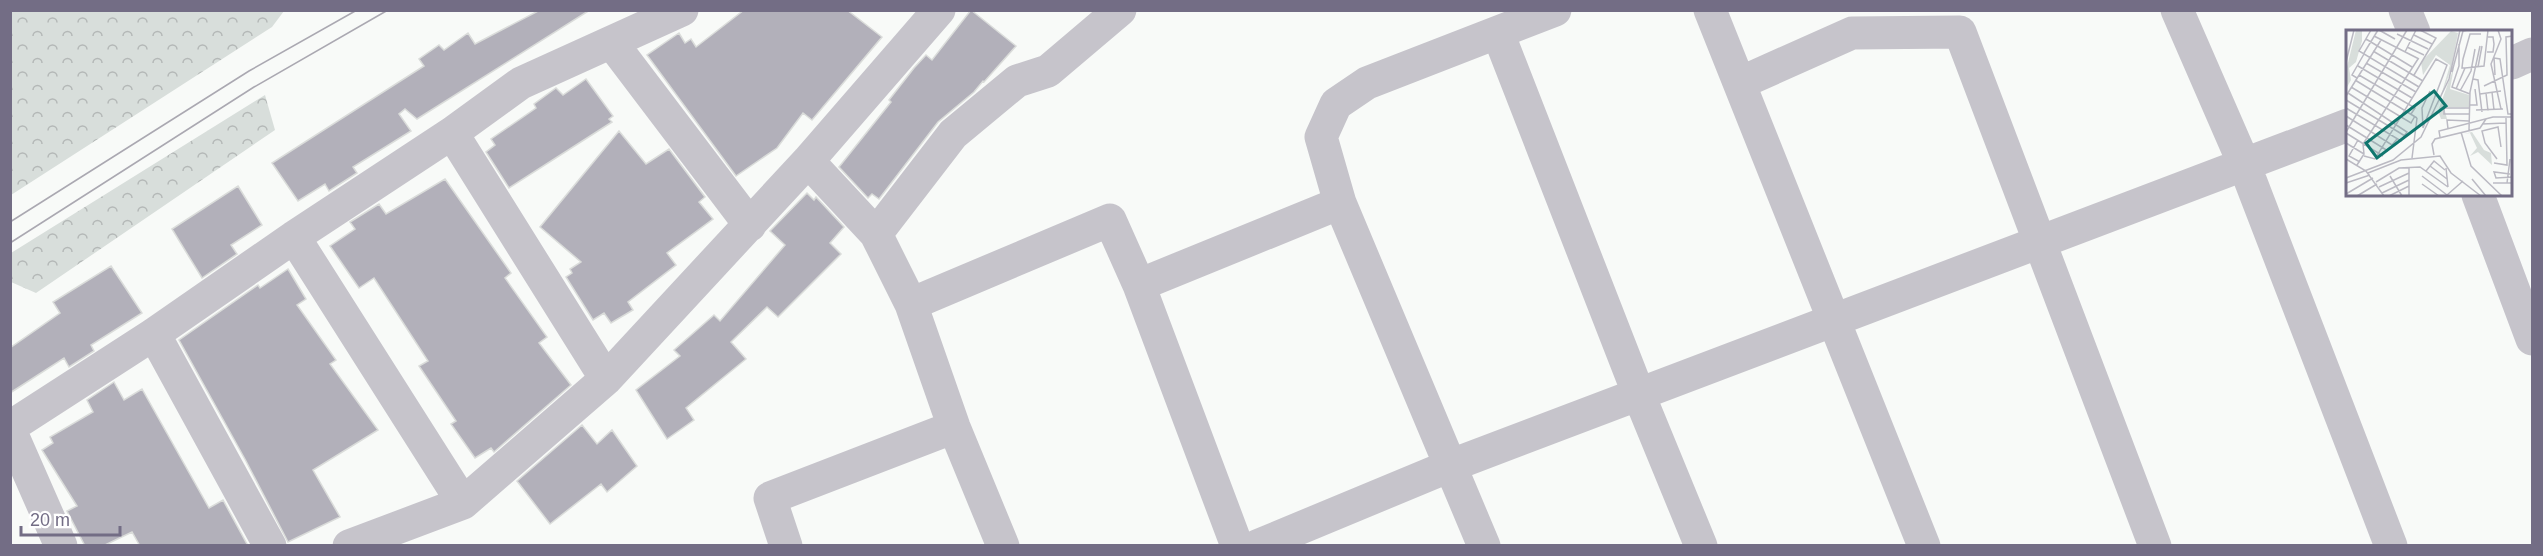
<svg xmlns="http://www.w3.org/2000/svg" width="2543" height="556" viewBox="0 0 2543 556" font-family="Helvetica,sans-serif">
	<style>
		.forest { fill: url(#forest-crowns) }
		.building { fill: #b2b0ba; stroke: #dadcda; stroke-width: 1.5 }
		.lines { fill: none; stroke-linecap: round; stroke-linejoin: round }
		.street { stroke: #c6c4cb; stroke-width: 33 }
		.tram { stroke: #aaa8b1; stroke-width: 1.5 }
		.inset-road { fill: none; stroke: #bbbac3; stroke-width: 1.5 }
		.view { fill: #0f766e; fill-opacity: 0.15; stroke: #0f766e; stroke-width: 3 }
		.inset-edge { fill: none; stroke: #736d85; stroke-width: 3 }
	</style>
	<defs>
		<pattern id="forest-crowns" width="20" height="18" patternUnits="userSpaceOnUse" patternTransform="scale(1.5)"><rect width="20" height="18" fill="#d8dedb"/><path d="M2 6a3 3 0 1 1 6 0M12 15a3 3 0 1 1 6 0" fill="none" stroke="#b4b8b7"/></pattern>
	</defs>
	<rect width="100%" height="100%" fill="#f8faf8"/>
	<path class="forest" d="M 11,10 L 284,11 L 272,27 L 11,195 Z
		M 265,95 L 275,130 L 36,293 L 11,282 L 11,253 Z"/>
	<path class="building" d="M 540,10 L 590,10 L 417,119 L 405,109 L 399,114 L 411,131 L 353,167 L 357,173 L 329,191 L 325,184 L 298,201 L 272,163 L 424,66 L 419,59 L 439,45 L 444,50 L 468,33 L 475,44 Z
		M 744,10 L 847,10 L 882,37 L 812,120 L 803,113 L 777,148 L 736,176 L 647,55 L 679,33 L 685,43 L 691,39 L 696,47 Z
		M 971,10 L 1016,46 L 984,82 L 983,81 L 974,92 L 938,122 L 879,199 L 872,194 L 868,198 L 839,167 L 891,102 L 889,100 L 914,68 L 926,55 L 932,60 Z
		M 586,79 L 613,116 L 609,119 L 612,122 L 509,188 L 486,152 L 495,145 L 491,139 L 536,108 L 534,104 L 556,88 L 563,95 Z
		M 619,131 L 646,164 L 669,149 L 705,197 L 699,202 L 713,219 L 667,253 L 676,265 L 628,302 L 633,310 L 611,323 L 604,313 L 593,320 L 566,277 L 572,273 L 570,269 L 581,262 L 540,227 Z
		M 445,179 L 511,273 L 505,278 L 547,337 L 539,343 L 571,385 L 494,452 L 491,448 L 475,458 L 451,424 L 456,421 L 419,366 L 428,361 L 374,278 L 359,288 L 330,246 L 355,229 L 350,222 L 379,204 L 386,214 Z
		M 238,186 L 262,225 L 231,245 L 237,254 L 202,278 L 172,229 Z
		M 807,193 L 814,200 L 816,197 L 844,227 L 830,243 L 841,254 L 778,317 L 767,307 L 731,342 L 746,359 L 686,408 L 694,420 L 667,439 L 636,390 L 680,356 L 674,350 L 714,315 L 720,321 L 785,245 L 770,231 Z
		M 111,266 L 142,313 L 91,345 L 94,351 L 69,367 L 64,358 L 10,393 L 10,348 L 60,313 L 53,302 Z
		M 288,269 L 306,299 L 297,305 L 336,360 L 330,364 L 378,430 L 313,470 L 340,517 L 288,542 L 246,461 L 179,340 L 258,285 L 260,288 Z
		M 114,382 L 124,400 L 142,389 L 209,508 L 223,500 L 248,546 L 140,546 L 132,532 L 103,546 L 85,546 L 67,511 L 77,506 L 42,450 L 53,443 L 50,437 L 93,412 L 87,400 Z
		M 582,425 L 597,444 L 612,430 L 637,466 L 607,492 L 601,484 L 550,524 L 517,481 Z"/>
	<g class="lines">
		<path class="street" d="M 1710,10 L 1924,546
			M 2177,10 L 2244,164 L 2391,546
			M 2405,10 L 2414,32
			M 1498,33 L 1639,395 L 1701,546
			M 612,43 L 750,225
			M 2512,63 L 2532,54
			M 1740,83 L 1852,33 L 1960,32 L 2155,546
			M 452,133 L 606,379
			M 808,161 L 876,234 L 911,304 L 954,427 L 1003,546
			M 2478,195 L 2532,339
			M 876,234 L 953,134 L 1017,81 L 1048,71 L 1120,10
			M 294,237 L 463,503
			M 1139,285 L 1340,203
			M 911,304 L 1110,220 L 1139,285 L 1237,546
			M 154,334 L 270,546
			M 10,427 L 154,334 L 294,237 L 452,133 L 521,83 L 682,10
			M 10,430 L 61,546
			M 349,546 L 463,503 L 606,379 L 808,161 L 939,10
			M 786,546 L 770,498 L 954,427
			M 1257,546 L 1452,465 L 2348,125
			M 1484,546 L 1340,203 L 1321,137 L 1336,104 L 1367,83 L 1555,10"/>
		<path class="tram" d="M 10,222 L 249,71 L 357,10
			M 10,243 L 254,87 L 388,10"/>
	</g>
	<g transform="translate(2346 30)">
		<rect width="166" height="166" fill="#f8faf8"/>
		<path d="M 10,0 L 16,0 L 16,11 L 10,32 L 3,38 L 5,50 L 0,59 L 0,41 ZM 105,1 L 112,3 L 105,39 L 91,79 L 104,35 L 90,25 L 77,45 L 75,32 ZM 108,37 L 104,59 L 123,65 L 123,77 L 98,77 L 101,89 L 95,89 L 92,81 ZM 126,102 L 138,120 L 145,123 L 146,135 L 132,122 L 124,126 L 131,118 L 124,103 L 118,104 Z" fill="#d8dedb"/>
		<path class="inset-road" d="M 25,0 L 13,21 L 73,57M 33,0 L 49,9M 152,0 L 155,9 L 145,34 L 155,79M 51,4 L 82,19M 68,5 L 86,14M 28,6 L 73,29M 20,9 L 66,37M 113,14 L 113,36 L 106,57 L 124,64M 61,17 L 78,25M 27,21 L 77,51M 59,22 L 70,0M 141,22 L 147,22 L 148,14 L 147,7 L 142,7M 18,23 L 32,0M 148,27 L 149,45M 148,28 L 154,29 L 162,84 L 167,84M 0,32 L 8,0M 20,33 L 70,62M 12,36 L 66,68M 132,37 L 136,16M 119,38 L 138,36 L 142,0M 106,42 L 117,1 L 122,0M 13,45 L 69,78 L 65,84M 68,45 L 90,8 L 74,0M 11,48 L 6,45 L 18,24M 127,49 L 132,50 L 136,82M 9,50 L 71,88M 138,56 L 161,45 L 160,7 L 167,6M 5,57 L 65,93 L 69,86M 110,59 L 119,38 L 116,38 L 117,29 L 124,4 L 135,4M 114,61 L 125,41 L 129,19M 146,62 L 148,80M 140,63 L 142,81M 134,64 L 155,61M 0,66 L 35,10M 0,70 L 59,106M 124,75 L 131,75 L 129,59M 0,78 L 55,111 L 61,102 L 2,63M 130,80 L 157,79M 124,84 L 98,84 L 98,78 L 124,78M 0,86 L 46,115 L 51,109M 136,94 L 160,93M 0,95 L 42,121M 102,99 L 101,90 L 123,91M 123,100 L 124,62 L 134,16M 0,102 L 61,0M 115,102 L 125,136 L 156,166M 0,103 L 37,126M 94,107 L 93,101 L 147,87 L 167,87M 12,110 L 3,126 L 14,132M 0,113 L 18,124M 88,125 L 86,114 L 89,109 L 134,98 L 140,89M 18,126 L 29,129 L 90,29 L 101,35 L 77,98 L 76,78 L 84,61M 66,128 L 71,88M 0,129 L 20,141 L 38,166M 151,129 L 139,113 L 136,101 L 152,97 L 155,117M 148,133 L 161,135 L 160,88M 11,135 L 18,124 L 17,114 L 72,29M 84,136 L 88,131 L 99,140M 63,137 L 63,166M 100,138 L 102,157M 80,141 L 84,136 L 101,149M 22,143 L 55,130 L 94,126 L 105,143 L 135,166M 164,144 L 148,142 L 150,148 L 167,147M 44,146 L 56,166M 76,146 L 101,165M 0,148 L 47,130 L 75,107 L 103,49 L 114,0M 126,149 L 140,166M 30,152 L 53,138 L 74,137 L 102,157M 0,153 L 24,145M 147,153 L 167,153M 161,153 L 164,129M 76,154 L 93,166M 33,157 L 63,143M 36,163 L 63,150M 0,164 L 27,148M 101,165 L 117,151M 11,166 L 31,154M 43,166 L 63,156"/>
		<path class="view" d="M 88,61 L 100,76 L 31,128 L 20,113 Z"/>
		<rect width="166" height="166" class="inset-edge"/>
	</g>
	<rect width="2543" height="556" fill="none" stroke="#736d85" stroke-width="24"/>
	<path d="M21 526v9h99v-9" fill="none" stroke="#736d85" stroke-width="3"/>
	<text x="30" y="526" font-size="18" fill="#736d85" stroke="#ffffff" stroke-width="4.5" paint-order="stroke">20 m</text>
</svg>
